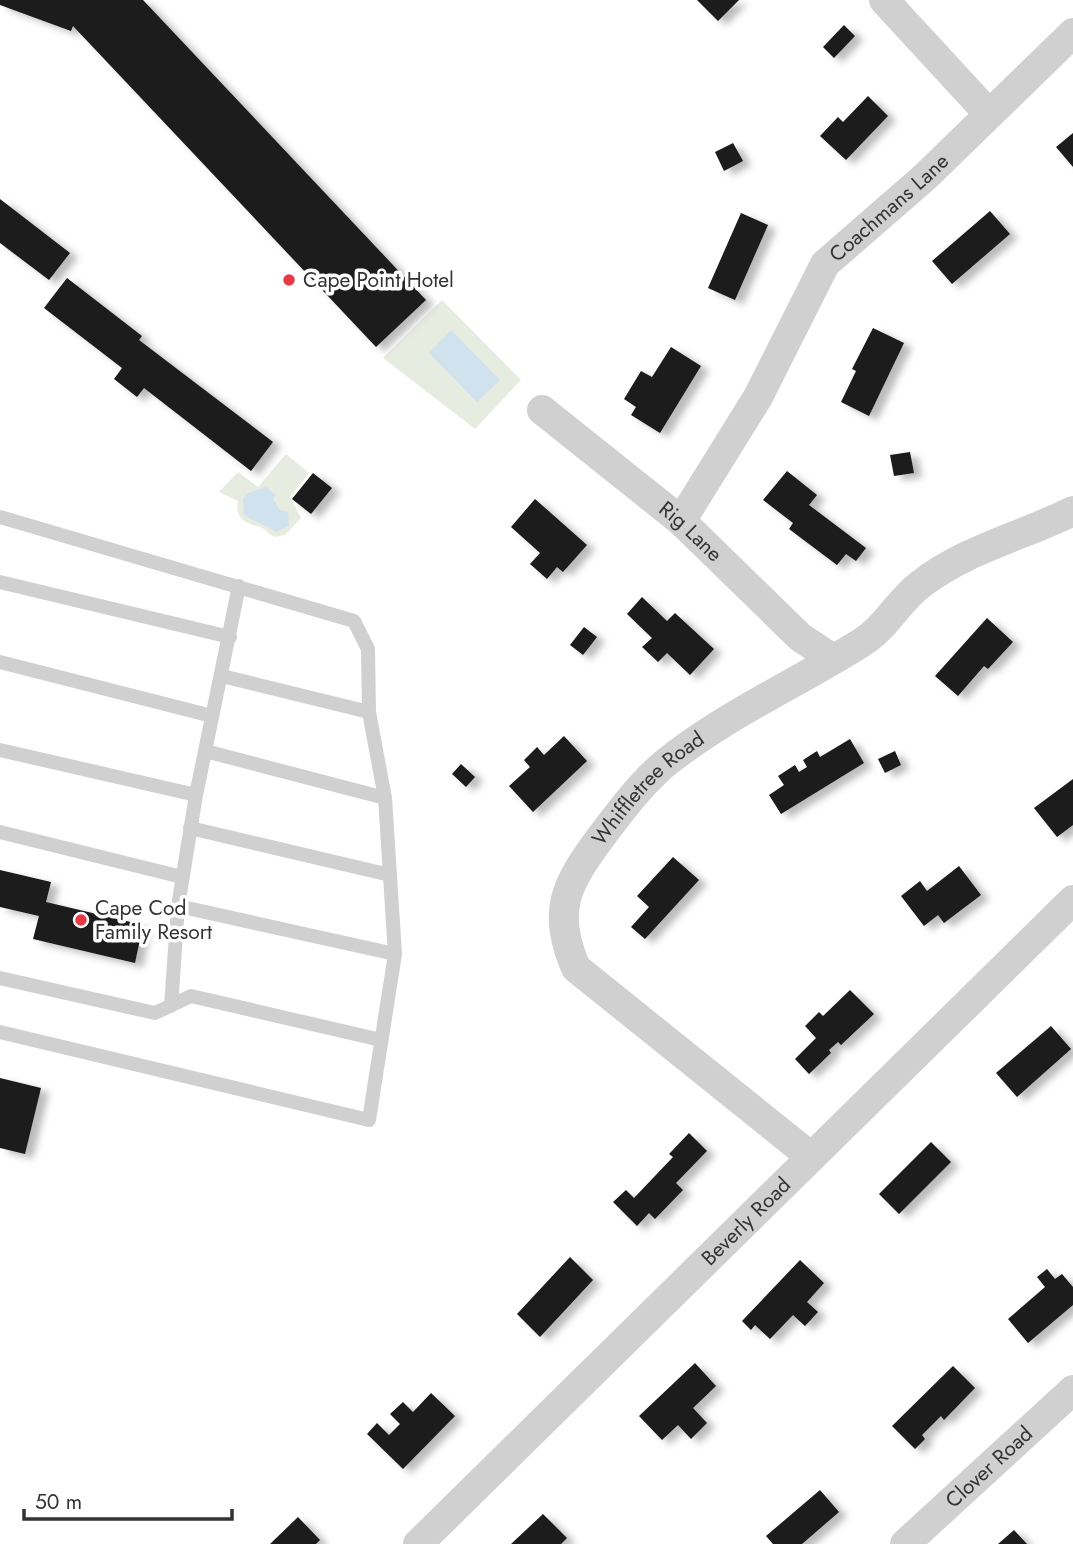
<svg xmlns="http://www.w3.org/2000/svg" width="1073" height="1544" viewBox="0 0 1073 1544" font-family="Jost,sans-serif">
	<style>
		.green { fill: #e6ecdf }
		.water { fill: #cfe2ee }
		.building { fill: #1a1a1a; filter: url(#shadow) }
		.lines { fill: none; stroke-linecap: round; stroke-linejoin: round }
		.lane { stroke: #d0d0d0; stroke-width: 14 }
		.street { stroke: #d0d0d0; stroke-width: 30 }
		.poi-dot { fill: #e63946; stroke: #fff; stroke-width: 2.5 }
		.labels { text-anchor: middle; stroke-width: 7; stroke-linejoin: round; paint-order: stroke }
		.street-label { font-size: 21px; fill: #333; stroke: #fff }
		.poi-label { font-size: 21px; fill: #333; stroke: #fff; text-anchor: start }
	</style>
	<defs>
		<filter id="shadow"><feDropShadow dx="8" dy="4.5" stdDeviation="3.5" flood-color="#0004"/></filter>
	</defs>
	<rect width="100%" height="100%" fill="#fff"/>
	<path class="green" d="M 442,300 L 521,380 L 475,429 L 383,358 Z
		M 286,454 L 309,473 L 290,497 L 301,518 L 285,535 L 274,537 C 268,534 266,529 260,527 C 245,523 235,519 238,501 L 219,492 L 238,472 L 258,487 Z"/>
	<path class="water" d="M 451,330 L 500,380 L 477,402 L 429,353 Z
		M 266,487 L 276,495 L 273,499 L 280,510 L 288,512 L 289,526 L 276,532 C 266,524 251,521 244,514 L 243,499 L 248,493 Z"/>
	<path class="building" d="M 0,0 L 143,0 L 426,300 L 376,347 L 73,26 L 71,31 L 0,5 Z
		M 697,0 L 739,0 L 718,21 Z
		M 844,25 L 855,36 L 834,58 L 823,47 Z
		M 868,96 L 888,116 L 846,160 L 820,136 L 838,117 L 843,122 Z
		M 1073,133 L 1073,167 L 1056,147 Z
		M 733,143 L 743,161 L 724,171 L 715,152 Z
		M 0,199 L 70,253 L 49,280 L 0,243 Z
		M 990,211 L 1010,234 L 952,284 L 932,261 Z
		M 741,213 L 768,225 L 735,300 L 708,288 Z
		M 67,278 L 142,336 L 139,340 L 273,442 L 251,471 L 144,388 L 137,397 L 114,379 L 122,368 L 44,308 Z
		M 873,328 L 904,343 L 869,416 L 841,402 L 856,371 L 852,369 Z
		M 671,347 L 701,366 L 660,433 L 631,415 L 636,407 L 624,399 L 641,371 L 652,377 Z
		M 910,452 L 914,473 L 894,476 L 890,455 Z
		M 787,471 L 817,495 L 809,505 L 866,548 L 856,561 L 846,554 L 837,565 L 789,529 L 793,523 L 763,500 Z
		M 313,473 L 332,488 L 311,514 L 292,499 Z
		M 535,499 L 587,545 L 563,572 L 557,567 L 547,579 L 530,564 L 540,553 L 511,527 Z
		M 642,597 L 667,621 L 675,613 L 714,649 L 690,675 L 667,653 L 658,662 L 642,647 L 652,638 L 627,614 Z
		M 987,618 L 1013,642 L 988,669 L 984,666 L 958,696 L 935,676 Z
		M 584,627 L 597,637 L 583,655 L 570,645 Z
		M 564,736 L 587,761 L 533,812 L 509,786 L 530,767 L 524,760 L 537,747 L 544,755 Z
		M 850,739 L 864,763 L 781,814 L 769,795 L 784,785 L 778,776 L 795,765 L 799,772 L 807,767 L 803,760 L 817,751 L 820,757 Z
		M 895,751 L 901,765 L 885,773 L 878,759 Z
		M 461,764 L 475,777 L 466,787 L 452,774 Z
		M 1073,779 L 1073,825 L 1057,837 L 1034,808 Z
		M 673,857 L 699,880 L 645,939 L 631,927 L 649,907 L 637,896 Z
		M 959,866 L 981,895 L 944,923 L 938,915 L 924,926 L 901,896 L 920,881 L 927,891 Z
		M 0,870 L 51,882 L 46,902 L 143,925 L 135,963 L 33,939 L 39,916 L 0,907 Z
		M 850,990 L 874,1014 L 841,1045 L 838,1042 L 829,1050 L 831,1053 L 809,1074 L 795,1059 L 816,1038 L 805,1026 L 819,1012 L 823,1016 Z
		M 1051,1026 L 1071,1049 L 1017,1097 L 996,1073 Z
		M 0,1078 L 41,1088 L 25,1154 L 0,1148 Z
		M 689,1133 L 707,1151 L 676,1183 L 683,1190 L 655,1219 L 649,1213 L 637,1226 L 613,1202 L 626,1190 L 634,1198 L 673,1157 L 669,1154 Z
		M 931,1142 L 951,1162 L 899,1214 L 879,1194 Z
		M 570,1257 L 593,1280 L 540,1337 L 517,1314 Z
		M 800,1260 L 824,1283 L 807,1302 L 818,1312 L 805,1326 L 793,1315 L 770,1339 L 755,1325 L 751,1330 L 742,1321 Z
		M 1047,1269 L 1055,1279 L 1062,1274 L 1073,1287 L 1073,1305 L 1028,1343 L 1008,1319 L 1045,1287 L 1037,1277 Z
		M 695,1363 L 716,1386 L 693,1408 L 707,1423 L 691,1439 L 678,1425 L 662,1440 L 639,1416 Z
		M 953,1366 L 975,1388 L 944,1420 L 941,1416 L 922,1435 L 925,1439 L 915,1449 L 892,1426 Z
		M 431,1393 L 455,1416 L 403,1469 L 367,1434 L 377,1423 L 389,1435 L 400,1424 L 390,1414 L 403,1402 L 413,1412 Z
		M 820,1490 L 839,1512 L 802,1544 L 773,1544 L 766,1536 Z
		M 543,1514 L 567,1538 L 561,1544 L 511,1544 Z
		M 298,1517 L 320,1540 L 316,1544 L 270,1544 Z
		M 1014,1530 L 1027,1544 L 998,1544 Z"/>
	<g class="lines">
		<path class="lane" d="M 0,517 L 354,621 L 368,649 L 369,712 L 385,798 L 395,954 L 369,1120 L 0,1032
			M 0,582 L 230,637
			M 0,662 L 212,716
			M 222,676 L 369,712
			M 0,750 L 196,795
			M 205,751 L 385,798
			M 190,828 L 390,875
			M 0,832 L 182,877
			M 178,906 L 395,954
			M 0,978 L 155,1013 L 191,996 L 381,1040
			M 171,1006 L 178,906 L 196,795 L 239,586"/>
		<g class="street">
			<path d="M 884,0 L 989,114"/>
			<path id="s1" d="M 542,410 L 681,521 L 800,637 L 833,659"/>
			<path id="s2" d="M 681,521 L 758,397 L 825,264 L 926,176 L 1073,33"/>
			<path id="s3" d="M 810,1156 L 576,968 C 551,911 566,884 601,837 C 619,813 640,785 663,765 C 723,716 796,684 861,643 C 886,628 898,601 921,584 C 966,549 1023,536 1073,511"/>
			<path id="s4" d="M 418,1544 L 1073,900"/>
			<path id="s5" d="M 905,1544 L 1073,1390"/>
		</g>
	</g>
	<g class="poi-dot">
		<circle cx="289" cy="280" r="7"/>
		<circle cx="81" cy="920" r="7"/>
	</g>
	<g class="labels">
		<g class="street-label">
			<text dy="7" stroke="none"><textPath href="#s2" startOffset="380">Coachmans Lane</textPath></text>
			<text dy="7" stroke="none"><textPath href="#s1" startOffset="192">Rig Lane</textPath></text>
			<text dy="7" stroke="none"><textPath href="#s3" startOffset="511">Whiffletree Road</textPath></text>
			<text dy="7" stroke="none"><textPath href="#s4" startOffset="460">Beverly Road</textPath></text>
			<text dy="7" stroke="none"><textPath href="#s5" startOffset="114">Clover Road</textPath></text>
		</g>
		<g class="poi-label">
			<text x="303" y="287">Cape Point Hotel</text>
			<text x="95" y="915">Cape Cod<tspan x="95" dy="24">Family Resort</tspan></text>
		</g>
	</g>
	<path d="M24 1509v10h208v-10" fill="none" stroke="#333333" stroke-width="3.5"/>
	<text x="35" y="1509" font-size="21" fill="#333333" stroke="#ffffff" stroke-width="5" paint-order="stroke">50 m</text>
</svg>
